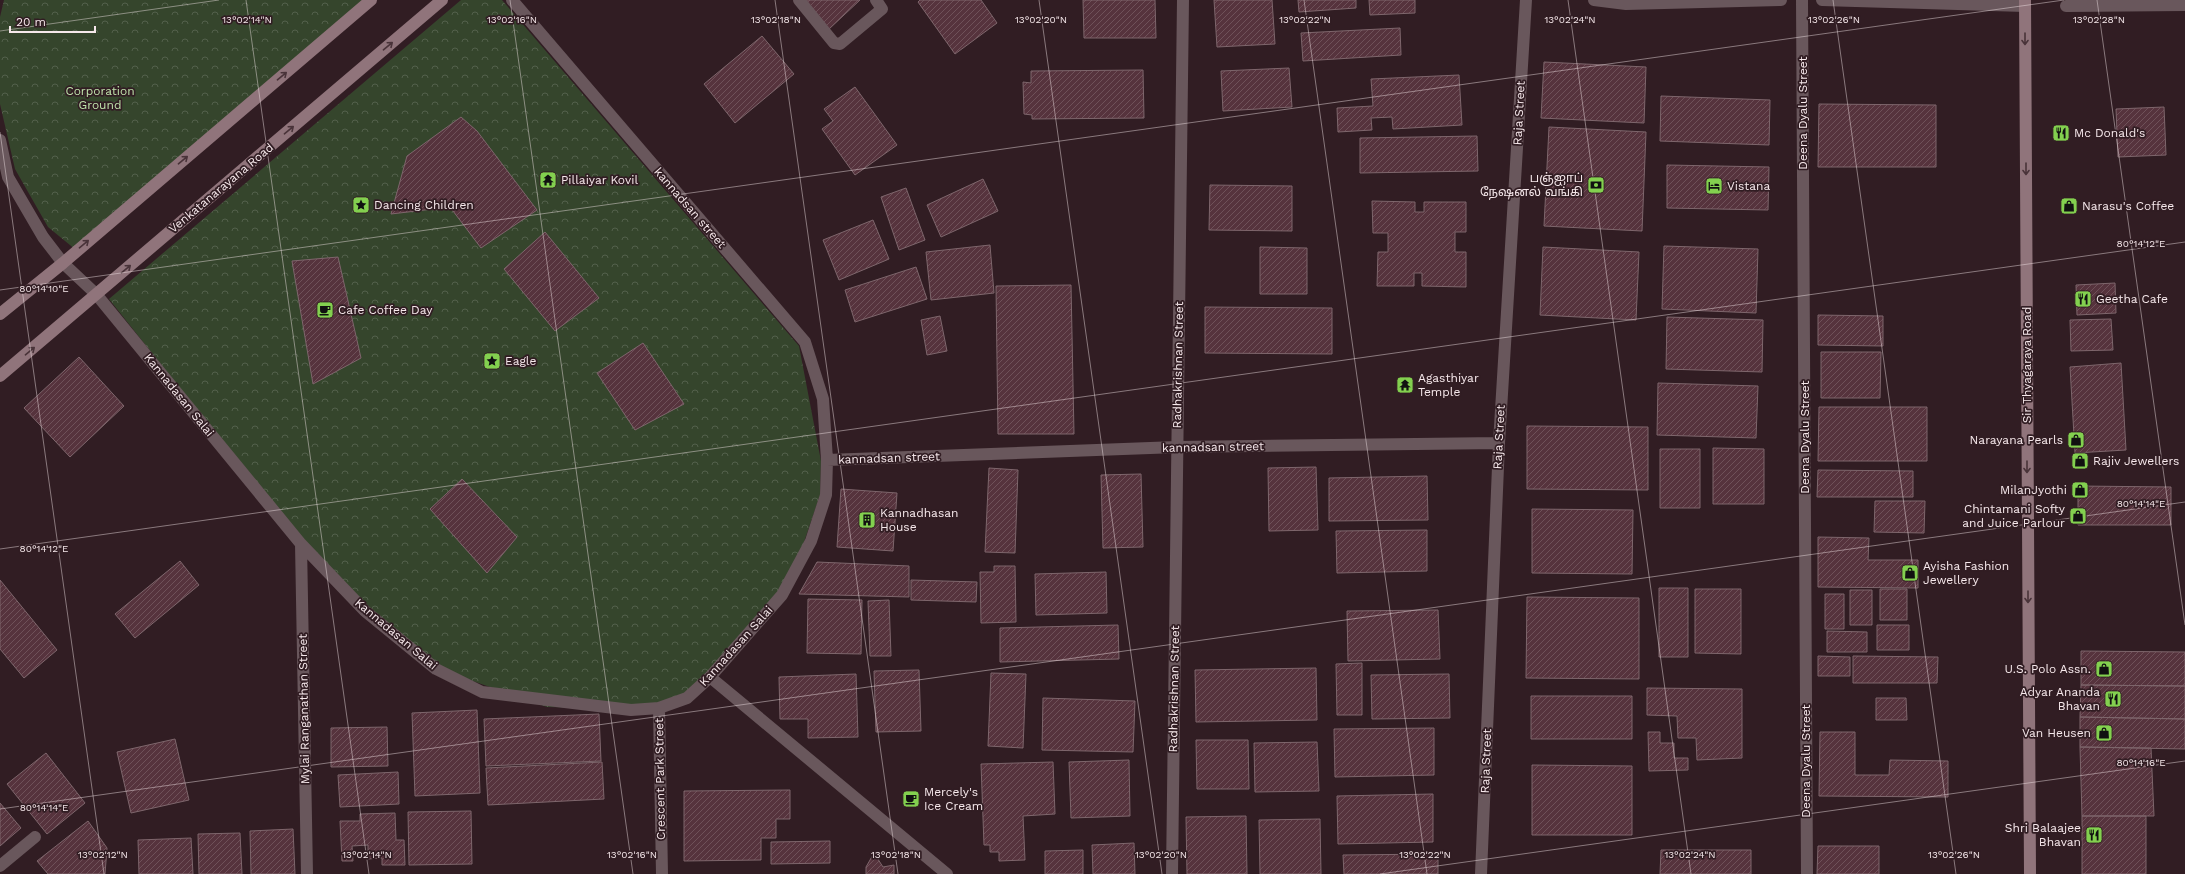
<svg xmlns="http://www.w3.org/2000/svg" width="2185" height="874" viewBox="0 0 2185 874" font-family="'Work Sans','Noto Sans Tamil',sans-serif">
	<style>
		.park { fill: url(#park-crowns) }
		.building { fill: url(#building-hatch); stroke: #7e666c }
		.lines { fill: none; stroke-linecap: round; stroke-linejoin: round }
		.lane { stroke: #69575c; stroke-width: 12 }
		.street { stroke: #69575c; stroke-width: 12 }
		.secondary { stroke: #90747b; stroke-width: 12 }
		.oneway { stroke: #493339 }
		.ticks { fill: none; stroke: #f6e8eb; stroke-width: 1; stroke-opacity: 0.45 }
		.labels { text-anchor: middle; stroke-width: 3.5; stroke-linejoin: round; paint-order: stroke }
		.park-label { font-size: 12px; fill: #bfe3ab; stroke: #311d23 }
		.street-label { font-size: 12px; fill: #f6e8eb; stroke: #311d23 }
		.poi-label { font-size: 12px; fill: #f6e8eb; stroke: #311d23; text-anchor: start }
		.ticks-label { font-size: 10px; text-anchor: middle; fill: #f6e8eb; stroke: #311d23; stroke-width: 3.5; stroke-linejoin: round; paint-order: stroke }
	</style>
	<defs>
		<pattern id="park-crowns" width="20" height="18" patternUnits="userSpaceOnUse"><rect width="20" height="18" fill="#35452c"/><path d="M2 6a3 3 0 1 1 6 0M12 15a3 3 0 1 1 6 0" fill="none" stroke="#53604b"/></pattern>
		<pattern id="building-hatch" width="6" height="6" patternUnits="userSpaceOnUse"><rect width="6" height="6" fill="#56333d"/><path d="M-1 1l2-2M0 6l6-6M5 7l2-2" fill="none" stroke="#6f5159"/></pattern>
	</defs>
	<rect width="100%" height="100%" fill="#311d23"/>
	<path class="park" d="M 4,0 L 364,0 L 76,250 L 48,227 L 15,169 L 0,104 L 0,17 Z
		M 461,0 L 502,0 L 799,346 L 821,461 L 820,495 L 784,601 L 695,696 L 639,709 L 547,707 L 427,665 L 291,528 L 109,299 Z"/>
	<path class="building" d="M 805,0 L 860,0 L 828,30 Z
		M 920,0 L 981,0 L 997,23 L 955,54 L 918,2 Z
		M 1083,0 L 1155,0 L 1156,38 L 1084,38 Z
		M 1214,0 L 1272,0 L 1275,44 L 1217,47 Z
		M 1298,0 L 1356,0 L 1356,8 L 1299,12 Z
		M 1369,0 L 1415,0 L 1415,13 L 1370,15 Z
		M 1400,28 L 1401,55 L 1303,61 L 1301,33 Z
		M 762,36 L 794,74 L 735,123 L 704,84 Z
		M 1544,62 L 1646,67 L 1644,123 L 1541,118 Z
		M 1289,68 L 1292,107 L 1223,111 L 1221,71 Z
		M 1143,70 L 1144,118 L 1032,119 L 1032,115 L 1024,114 L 1023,82 L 1031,83 L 1031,71 Z
		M 1459,75 L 1462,125 L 1393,129 L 1392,117 L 1371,118 L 1372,130 L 1338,132 L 1337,108 L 1373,106 L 1371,79 Z
		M 855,87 L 897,145 L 855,175 L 822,129 L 833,121 L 824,109 Z
		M 1661,96 L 1770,100 L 1769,145 L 1660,141 Z
		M 1819,104 L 1936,105 L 1936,167 L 1818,167 Z
		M 2164,107 L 2166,155 L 2118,157 L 2116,109 Z
		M 461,117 L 477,131 L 537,210 L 481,248 L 450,207 L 391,214 L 407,156 Z
		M 1549,127 L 1646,132 L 1642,231 L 1544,226 Z
		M 1477,136 L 1478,171 L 1360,173 L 1360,138 Z
		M 1667,165 L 1769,167 L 1768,210 L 1667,208 Z
		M 983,179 L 998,211 L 941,237 L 927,205 Z
		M 1210,185 L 1292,186 L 1292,231 L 1209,230 Z
		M 906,188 L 925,240 L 899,250 L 881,197 Z
		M 1372,201 L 1415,202 L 1415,212 L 1424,212 L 1424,202 L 1466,202 L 1466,232 L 1455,232 L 1455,252 L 1466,252 L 1466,287 L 1422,286 L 1422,273 L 1414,273 L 1414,286 L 1377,286 L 1378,252 L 1388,252 L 1388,233 L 1373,233 Z
		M 873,220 L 889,259 L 839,280 L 823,240 Z
		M 545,232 L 599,298 L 555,331 L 504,269 Z
		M 990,245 L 994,293 L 931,300 L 926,252 Z
		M 1664,246 L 1758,249 L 1756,313 L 1662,309 Z
		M 1260,247 L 1307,248 L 1307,294 L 1260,294 Z
		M 1543,247 L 1639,252 L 1636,320 L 1540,315 Z
		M 338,257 L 361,358 L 313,384 L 292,261 Z
		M 916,267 L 927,299 L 855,322 L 845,290 Z
		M 2115,283 L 2116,313 L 2077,315 L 2076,285 Z
		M 1071,285 L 1074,434 L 998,434 L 996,286 Z
		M 1205,307 L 1332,308 L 1332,354 L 1205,353 Z
		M 1818,315 L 1883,316 L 1883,346 L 1818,345 Z
		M 940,316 L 947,351 L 927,355 L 921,320 Z
		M 1667,317 L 1763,320 L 1762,372 L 1666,369 Z
		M 2111,319 L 2113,350 L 2071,351 L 2070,320 Z
		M 643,343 L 684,404 L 635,430 L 597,373 Z
		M 1821,352 L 1881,352 L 1880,398 L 1821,398 Z
		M 79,357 L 124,406 L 70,457 L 24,408 Z
		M 2121,363 L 2126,450 L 2075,453 L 2070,367 Z
		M 1658,383 L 1758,386 L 1756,438 L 1657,435 Z
		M 1819,407 L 1927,407 L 1927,461 L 1818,461 Z
		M 1527,426 L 1648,427 L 1648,490 L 1527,489 Z
		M 1713,448 L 1764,449 L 1764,504 L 1713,504 Z
		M 1660,449 L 1700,449 L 1700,508 L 1660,508 Z
		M 1316,467 L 1318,530 L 1269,531 L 1268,468 Z
		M 989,468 L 1018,470 L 1015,553 L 985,552 Z
		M 1818,470 L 1913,471 L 1913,497 L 1817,497 Z
		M 1141,474 L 1143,547 L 1103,548 L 1101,475 Z
		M 1427,476 L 1428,520 L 1329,521 L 1329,478 Z
		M 462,479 L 517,537 L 487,573 L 430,509 Z
		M 2078,486 L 2171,487 L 2171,525 L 2078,525 Z
		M 841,489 L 897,493 L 893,551 L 837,547 Z
		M 1875,501 L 1925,501 L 1924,533 L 1874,532 Z
		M 1532,509 L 1633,510 L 1632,574 L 1532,573 Z
		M 1427,530 L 1427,571 L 1337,573 L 1336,531 Z
		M 1818,537 L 1869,538 L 1868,560 L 1918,560 L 1918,588 L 1818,587 Z
		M 180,561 L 199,585 L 135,638 L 115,614 Z
		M 817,562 L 909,566 L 909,597 L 799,594 Z
		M 994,566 L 1015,566 L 1016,622 L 981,623 L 980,572 L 994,572 Z
		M 1106,572 L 1107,613 L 1036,615 L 1035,574 Z
		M 0,580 L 57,650 L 24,678 L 0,649 Z
		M 911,580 L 977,582 L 976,602 L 911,600 Z
		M 1659,588 L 1688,588 L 1688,657 L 1659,657 Z
		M 1695,589 L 1741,589 L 1741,654 L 1695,653 Z
		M 1880,589 L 1907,589 L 1907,620 L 1880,620 Z
		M 1850,590 L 1872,590 L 1872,625 L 1850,625 Z
		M 1825,594 L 1844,594 L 1844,629 L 1825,629 Z
		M 1527,597 L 1639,598 L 1639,679 L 1526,678 Z
		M 808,599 L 862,600 L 861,654 L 807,653 Z
		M 889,600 L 891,656 L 870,656 L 868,601 Z
		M 1438,610 L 1440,659 L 1348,661 L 1347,611 Z
		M 1118,625 L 1119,659 L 1000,662 L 1000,628 Z
		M 1877,625 L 1909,625 L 1909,650 L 1877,650 Z
		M 1827,631 L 1867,632 L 1867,652 L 1827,652 Z
		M 2081,651 L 2185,652 L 2185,686 L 2081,685 Z
		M 1818,656 L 1850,657 L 1850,676 L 1818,676 Z
		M 1853,656 L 1938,657 L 1937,683 L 1853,683 Z
		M 1362,663 L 1362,715 L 1337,715 L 1336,664 Z
		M 1316,668 L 1317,720 L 1196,722 L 1195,670 Z
		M 919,670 L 921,731 L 876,732 L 874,671 Z
		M 991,673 L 1026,674 L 1023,748 L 988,746 Z
		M 856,674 L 858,737 L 808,738 L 808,719 L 780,719 L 779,677 Z
		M 1449,674 L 1450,718 L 1372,719 L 1371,675 Z
		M 2081,685 L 2185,686 L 2185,719 L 2080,717 Z
		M 1647,688 L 1742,689 L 1742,758 L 1697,760 L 1696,738 L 1678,738 L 1677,716 L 1647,715 Z
		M 1531,696 L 1632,696 L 1632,739 L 1531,739 Z
		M 1043,698 L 1135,701 L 1133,752 L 1042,750 Z
		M 1876,698 L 1906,698 L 1907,720 L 1876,720 Z
		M 477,710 L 480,793 L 415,796 L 412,713 Z
		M 599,714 L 601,761 L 486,766 L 484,719 Z
		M 2080,717 L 2185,719 L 2185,749 L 2080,747 Z
		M 387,727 L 388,766 L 331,767 L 331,728 Z
		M 1434,728 L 1434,775 L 1335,777 L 1334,729 Z
		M 1648,732 L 1660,732 L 1660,743 L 1674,743 L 1674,758 L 1688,758 L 1688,770 L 1649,771 Z
		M 1820,732 L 1855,732 L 1855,775 L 1889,775 L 1890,760 L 1948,761 L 1948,797 L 1819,796 Z
		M 175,739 L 189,800 L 131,813 L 117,752 Z
		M 1196,740 L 1248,740 L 1249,789 L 1197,789 Z
		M 1317,742 L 1319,791 L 1255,792 L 1254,743 Z
		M 2080,747 L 2151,748 L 2154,816 L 2082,816 Z
		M 46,753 L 85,803 L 47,834 L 7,784 Z
		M 1129,760 L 1130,816 L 1071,818 L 1069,762 Z
		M 602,762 L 604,799 L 488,805 L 486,768 Z
		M 1053,762 L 1055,814 L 1023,816 L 1025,860 L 999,861 L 999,852 L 990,852 L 990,845 L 984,845 L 981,764 Z
		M 1532,765 L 1632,766 L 1632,835 L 1532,835 Z
		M 398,772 L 399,804 L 340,807 L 338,775 Z
		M 790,790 L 790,819 L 776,819 L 776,838 L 761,838 L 761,860 L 684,861 L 684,791 Z
		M 1433,794 L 1433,842 L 1338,844 L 1337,796 Z
		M 0,803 L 21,828 L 0,846 Z
		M 471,811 L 472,864 L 409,865 L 408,812 Z
		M 395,813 L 396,840 L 404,840 L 405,865 L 382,865 L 382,858 L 368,859 L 368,845 L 352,846 L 353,861 L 342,861 L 340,821 L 360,821 L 360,814 Z
		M 1246,816 L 1247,874 L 1187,874 L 1186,817 Z
		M 2082,816 L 2146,816 L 2146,874 L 2082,874 Z
		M 1320,819 L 1321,874 L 1260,874 L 1259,820 Z
		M 88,821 L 107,848 L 105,874 L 48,874 L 37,861 Z
		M 293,829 L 295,874 L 251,874 L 250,831 Z
		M 240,833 L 242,874 L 199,874 L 198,834 Z
		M 191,838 L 193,874 L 139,874 L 138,840 Z
		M 830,841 L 830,863 L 771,864 L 771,842 Z
		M 1134,843 L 1135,874 L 1093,874 L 1092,845 Z
		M 1818,846 L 1879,846 L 1879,874 L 1817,874 Z
		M 1083,850 L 1083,874 L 1045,874 L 1045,851 Z
		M 1661,850 L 1751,850 L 1751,874 L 1660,874 Z
		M 874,853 L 883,867 L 894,865 L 894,874 L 866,874 L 866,867 Z
		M 1438,854 L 1438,874 L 1344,874 L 1343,855 Z"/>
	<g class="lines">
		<path class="lane" d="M 799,0 L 834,43 L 840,44 L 882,9 L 876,0"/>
		<path class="street" d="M 512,0 L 805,342 L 823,399 L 827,460 L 1177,447 L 1499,443
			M 1594,0 L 1626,4 L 1781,0
			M 1802,0 L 1807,874
			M 1822,0 L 2025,6
			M 2066,6 L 2185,5
			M 0,140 L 8,177 L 43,237 L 63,263 L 96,294 L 301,544 L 365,611 L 436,669 L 482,692 L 631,710 L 659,708 L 687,698 L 710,677 L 782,595 L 811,541 L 826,495 L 827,460
			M 301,544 L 307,874
			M 710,677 L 947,874
			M 659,708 L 662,874
			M 0,866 L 35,837
			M 1172,874 L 1183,0
			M 1481,874 L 1499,443 L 1526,0"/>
		<path class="secondary" d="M 2025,0 L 2030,874
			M 0,314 L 63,263 L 371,0
			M 0,376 L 442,0"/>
	</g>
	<defs><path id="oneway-shaft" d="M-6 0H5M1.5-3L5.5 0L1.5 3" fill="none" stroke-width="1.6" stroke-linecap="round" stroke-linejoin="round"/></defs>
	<g class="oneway">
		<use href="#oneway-shaft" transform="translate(2025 39) rotate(90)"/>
		<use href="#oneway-shaft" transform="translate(388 46) rotate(-40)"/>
		<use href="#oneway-shaft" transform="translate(282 76) rotate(-40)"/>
		<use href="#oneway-shaft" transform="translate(289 130) rotate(-40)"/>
		<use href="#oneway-shaft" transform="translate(183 160) rotate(-40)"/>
		<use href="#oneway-shaft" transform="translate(2026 169) rotate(90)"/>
		<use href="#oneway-shaft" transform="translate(84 244) rotate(-40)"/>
		<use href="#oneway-shaft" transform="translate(126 269) rotate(-40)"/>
		<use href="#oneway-shaft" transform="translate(30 351) rotate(-40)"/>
		<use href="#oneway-shaft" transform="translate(2027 467) rotate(90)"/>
		<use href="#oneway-shaft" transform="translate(2028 597) rotate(90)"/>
	</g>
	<path class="ticks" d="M 246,0 L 369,874M 510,0 L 633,874M 775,0 L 898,874M 1039,0 L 1162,874M 1304,0 L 1427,874M 1568,0 L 1691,874M 1833,0 L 1956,874M 2097,0 L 2185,625M 0,31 L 219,0M 0,132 L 104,874M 0,290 L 2064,0M 0,549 L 2185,242M 0,809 L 2185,502M 1380,874 L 2185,761"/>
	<defs>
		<g id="restaurant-square" transform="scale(0.9)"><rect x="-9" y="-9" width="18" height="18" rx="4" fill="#83d04f" stroke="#311d23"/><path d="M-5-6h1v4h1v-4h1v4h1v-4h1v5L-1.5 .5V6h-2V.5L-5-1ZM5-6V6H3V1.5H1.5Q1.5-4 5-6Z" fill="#111"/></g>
		<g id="temple-square" transform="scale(0.9)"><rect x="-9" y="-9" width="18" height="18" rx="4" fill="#83d04f" stroke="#311d23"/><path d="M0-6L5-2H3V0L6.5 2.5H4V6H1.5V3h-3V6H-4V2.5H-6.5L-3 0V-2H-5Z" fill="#111"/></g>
		<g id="bank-square" transform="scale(0.9)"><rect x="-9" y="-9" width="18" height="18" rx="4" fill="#83d04f" stroke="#311d23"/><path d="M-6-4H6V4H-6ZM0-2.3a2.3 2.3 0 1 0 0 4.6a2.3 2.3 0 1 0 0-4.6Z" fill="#111"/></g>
		<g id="hotel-square" transform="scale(0.9)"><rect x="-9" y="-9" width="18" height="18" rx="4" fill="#83d04f" stroke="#311d23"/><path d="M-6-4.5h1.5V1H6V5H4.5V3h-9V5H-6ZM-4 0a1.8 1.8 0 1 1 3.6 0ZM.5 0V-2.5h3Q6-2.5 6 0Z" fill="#111"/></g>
		<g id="sight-square" transform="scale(0.9)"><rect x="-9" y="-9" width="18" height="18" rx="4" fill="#83d04f" stroke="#311d23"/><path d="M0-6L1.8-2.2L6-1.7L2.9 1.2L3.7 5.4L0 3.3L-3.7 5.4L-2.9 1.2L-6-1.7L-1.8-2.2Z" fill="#111"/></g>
		<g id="shop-square" transform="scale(0.9)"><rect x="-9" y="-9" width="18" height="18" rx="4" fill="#83d04f" stroke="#311d23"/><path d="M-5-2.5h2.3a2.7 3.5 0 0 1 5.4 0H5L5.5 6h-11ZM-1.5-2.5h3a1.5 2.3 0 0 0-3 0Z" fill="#111"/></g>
		<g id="cafe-square" transform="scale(0.9)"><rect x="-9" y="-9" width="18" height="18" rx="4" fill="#83d04f" stroke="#311d23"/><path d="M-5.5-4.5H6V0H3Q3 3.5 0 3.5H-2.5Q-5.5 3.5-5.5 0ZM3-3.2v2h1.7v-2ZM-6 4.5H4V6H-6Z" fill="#111"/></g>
		<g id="building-square" transform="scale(0.9)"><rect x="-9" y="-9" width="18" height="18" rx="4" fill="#83d04f" stroke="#311d23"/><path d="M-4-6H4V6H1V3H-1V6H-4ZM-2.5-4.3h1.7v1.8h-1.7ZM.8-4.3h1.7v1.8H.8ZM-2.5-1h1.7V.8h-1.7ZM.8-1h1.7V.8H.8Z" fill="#111"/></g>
	</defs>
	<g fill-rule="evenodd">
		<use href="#restaurant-square" x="2061" y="133"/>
		<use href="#temple-square" x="548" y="180"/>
		<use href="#bank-square" x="1596" y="185"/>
		<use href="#hotel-square" x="1714" y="186"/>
		<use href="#sight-square" x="361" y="205"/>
		<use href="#shop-square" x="2069" y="206"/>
		<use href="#restaurant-square" x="2083" y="299"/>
		<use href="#cafe-square" x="325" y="310"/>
		<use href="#sight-square" x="492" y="361"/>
		<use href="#temple-square" x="1405" y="385"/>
		<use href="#shop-square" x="2076" y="440"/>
		<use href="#shop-square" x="2080" y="461"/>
		<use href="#shop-square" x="2080" y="490"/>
		<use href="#shop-square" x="2078" y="516"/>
		<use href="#building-square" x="867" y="520"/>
		<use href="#shop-square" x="1910" y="573"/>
		<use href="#shop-square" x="2104" y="669"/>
		<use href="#restaurant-square" x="2113" y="699"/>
		<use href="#shop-square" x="2104" y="733"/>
		<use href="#cafe-square" x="911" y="799"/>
		<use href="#restaurant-square" x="2094" y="835"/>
	</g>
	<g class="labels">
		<g class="park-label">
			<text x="100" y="95">Corporation<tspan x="100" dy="14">Ground</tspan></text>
		</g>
		<g class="street-label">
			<text transform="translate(1519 113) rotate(-87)" y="4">Raja Street</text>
			<text transform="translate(1803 113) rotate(-90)" y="4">Deena Dyalu Street</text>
			<text transform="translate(221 188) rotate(-40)" y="4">Venkatanarayana Road</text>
			<text transform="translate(690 208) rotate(49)" y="4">kannadsan street</text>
			<text transform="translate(1178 365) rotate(-89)" y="4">Radhakrishnan Street</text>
			<text transform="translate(2027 365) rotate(-90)" y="4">Sir Thyagaraya Road</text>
			<text transform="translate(179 395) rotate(51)" y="4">Kannadasan Salai</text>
			<text transform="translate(1499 437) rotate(-87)" y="4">Raja Street</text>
			<text transform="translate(1805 437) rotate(-90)" y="4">Deena Dyalu Street</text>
			<text transform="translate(1213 447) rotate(-1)" y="4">kannadsan street</text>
			<text transform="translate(889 458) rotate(-2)" y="4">kannadsan street</text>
			<text transform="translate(396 634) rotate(40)" y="4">Kannadasan Salai</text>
			<text transform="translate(736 646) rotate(-48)" y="4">Kannadasan Salai</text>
			<text transform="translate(1174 689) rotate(-89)" y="4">Radhakrishnan Street</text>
			<text transform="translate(304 709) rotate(-91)" y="4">Mylai Ranganathan Street</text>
			<text transform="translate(1486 761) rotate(-88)" y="4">Raja Street</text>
			<text transform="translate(1806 761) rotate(-90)" y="4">Deena Dyalu Street</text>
			<text transform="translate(660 779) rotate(-91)" y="4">Crescent Park Street</text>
		</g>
		<g class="poi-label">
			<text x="2074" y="137">Mc Donald's</text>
			<text x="1583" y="182" text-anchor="end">பஞ்ஐாப்<tspan x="1583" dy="14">நேஷனல் வங்கி</tspan></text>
			<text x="561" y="184">Pillaiyar Kovil</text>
			<text x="1727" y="190">Vistana</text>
			<text x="374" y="209">Dancing Children</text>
			<text x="2082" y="210">Narasu's Coffee</text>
			<text x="2096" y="303">Geetha Cafe</text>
			<text x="338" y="314">Cafe Coffee Day</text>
			<text x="505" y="365">Eagle</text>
			<text x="1418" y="382">Agasthiyar<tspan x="1418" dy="14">Temple</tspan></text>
			<text x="2063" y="444" text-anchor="end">Narayana Pearls</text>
			<text x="2093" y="465">Rajiv Jewellers</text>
			<text x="2067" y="494" text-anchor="end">MilanJyothi</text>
			<text x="2065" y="513" text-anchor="end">Chintamani Softy<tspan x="2065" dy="14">and Juice Parlour</tspan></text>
			<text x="880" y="517">Kannadhasan<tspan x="880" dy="14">House</tspan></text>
			<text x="1923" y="570">Ayisha Fashion<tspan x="1923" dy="14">Jewellery</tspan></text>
			<text x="2091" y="673" text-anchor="end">U.S. Polo Assn.</text>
			<text x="2100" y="696" text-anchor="end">Adyar Ananda<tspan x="2100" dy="14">Bhavan</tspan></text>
			<text x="2091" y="737" text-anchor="end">Van Heusen</text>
			<text x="924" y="796">Mercely's<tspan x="924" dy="14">Ice Cream</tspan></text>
			<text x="2081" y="832" text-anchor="end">Shri Balaajee<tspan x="2081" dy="14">Bhavan</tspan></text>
		</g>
	</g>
	<g class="ticks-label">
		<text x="247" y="23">13°02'14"N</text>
		<text x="512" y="23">13°02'16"N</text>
		<text x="776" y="23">13°02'18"N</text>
		<text x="1041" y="23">13°02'20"N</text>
		<text x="1305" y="23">13°02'22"N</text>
		<text x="1570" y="23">13°02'24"N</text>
		<text x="1834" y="23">13°02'26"N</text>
		<text x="2099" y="23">13°02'28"N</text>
		<text x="2141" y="247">80°14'12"E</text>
		<text x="44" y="292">80°14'10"E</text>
		<text x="2141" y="507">80°14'14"E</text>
		<text x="44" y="552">80°14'12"E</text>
		<text x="2141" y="766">80°14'16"E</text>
		<text x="44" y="811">80°14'14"E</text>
		<text x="103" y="858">13°02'12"N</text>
		<text x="367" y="858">13°02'14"N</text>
		<text x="632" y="858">13°02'16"N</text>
		<text x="896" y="858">13°02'18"N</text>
		<text x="1161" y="858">13°02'20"N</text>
		<text x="1425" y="858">13°02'22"N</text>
		<text x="1690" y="858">13°02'24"N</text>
		<text x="1954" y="858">13°02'26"N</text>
	</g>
	<path d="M10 26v6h85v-6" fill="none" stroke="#f6e8eb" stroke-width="2"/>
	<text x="16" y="26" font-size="12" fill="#f6e8eb" stroke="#311d23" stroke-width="3" paint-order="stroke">20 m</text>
</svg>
